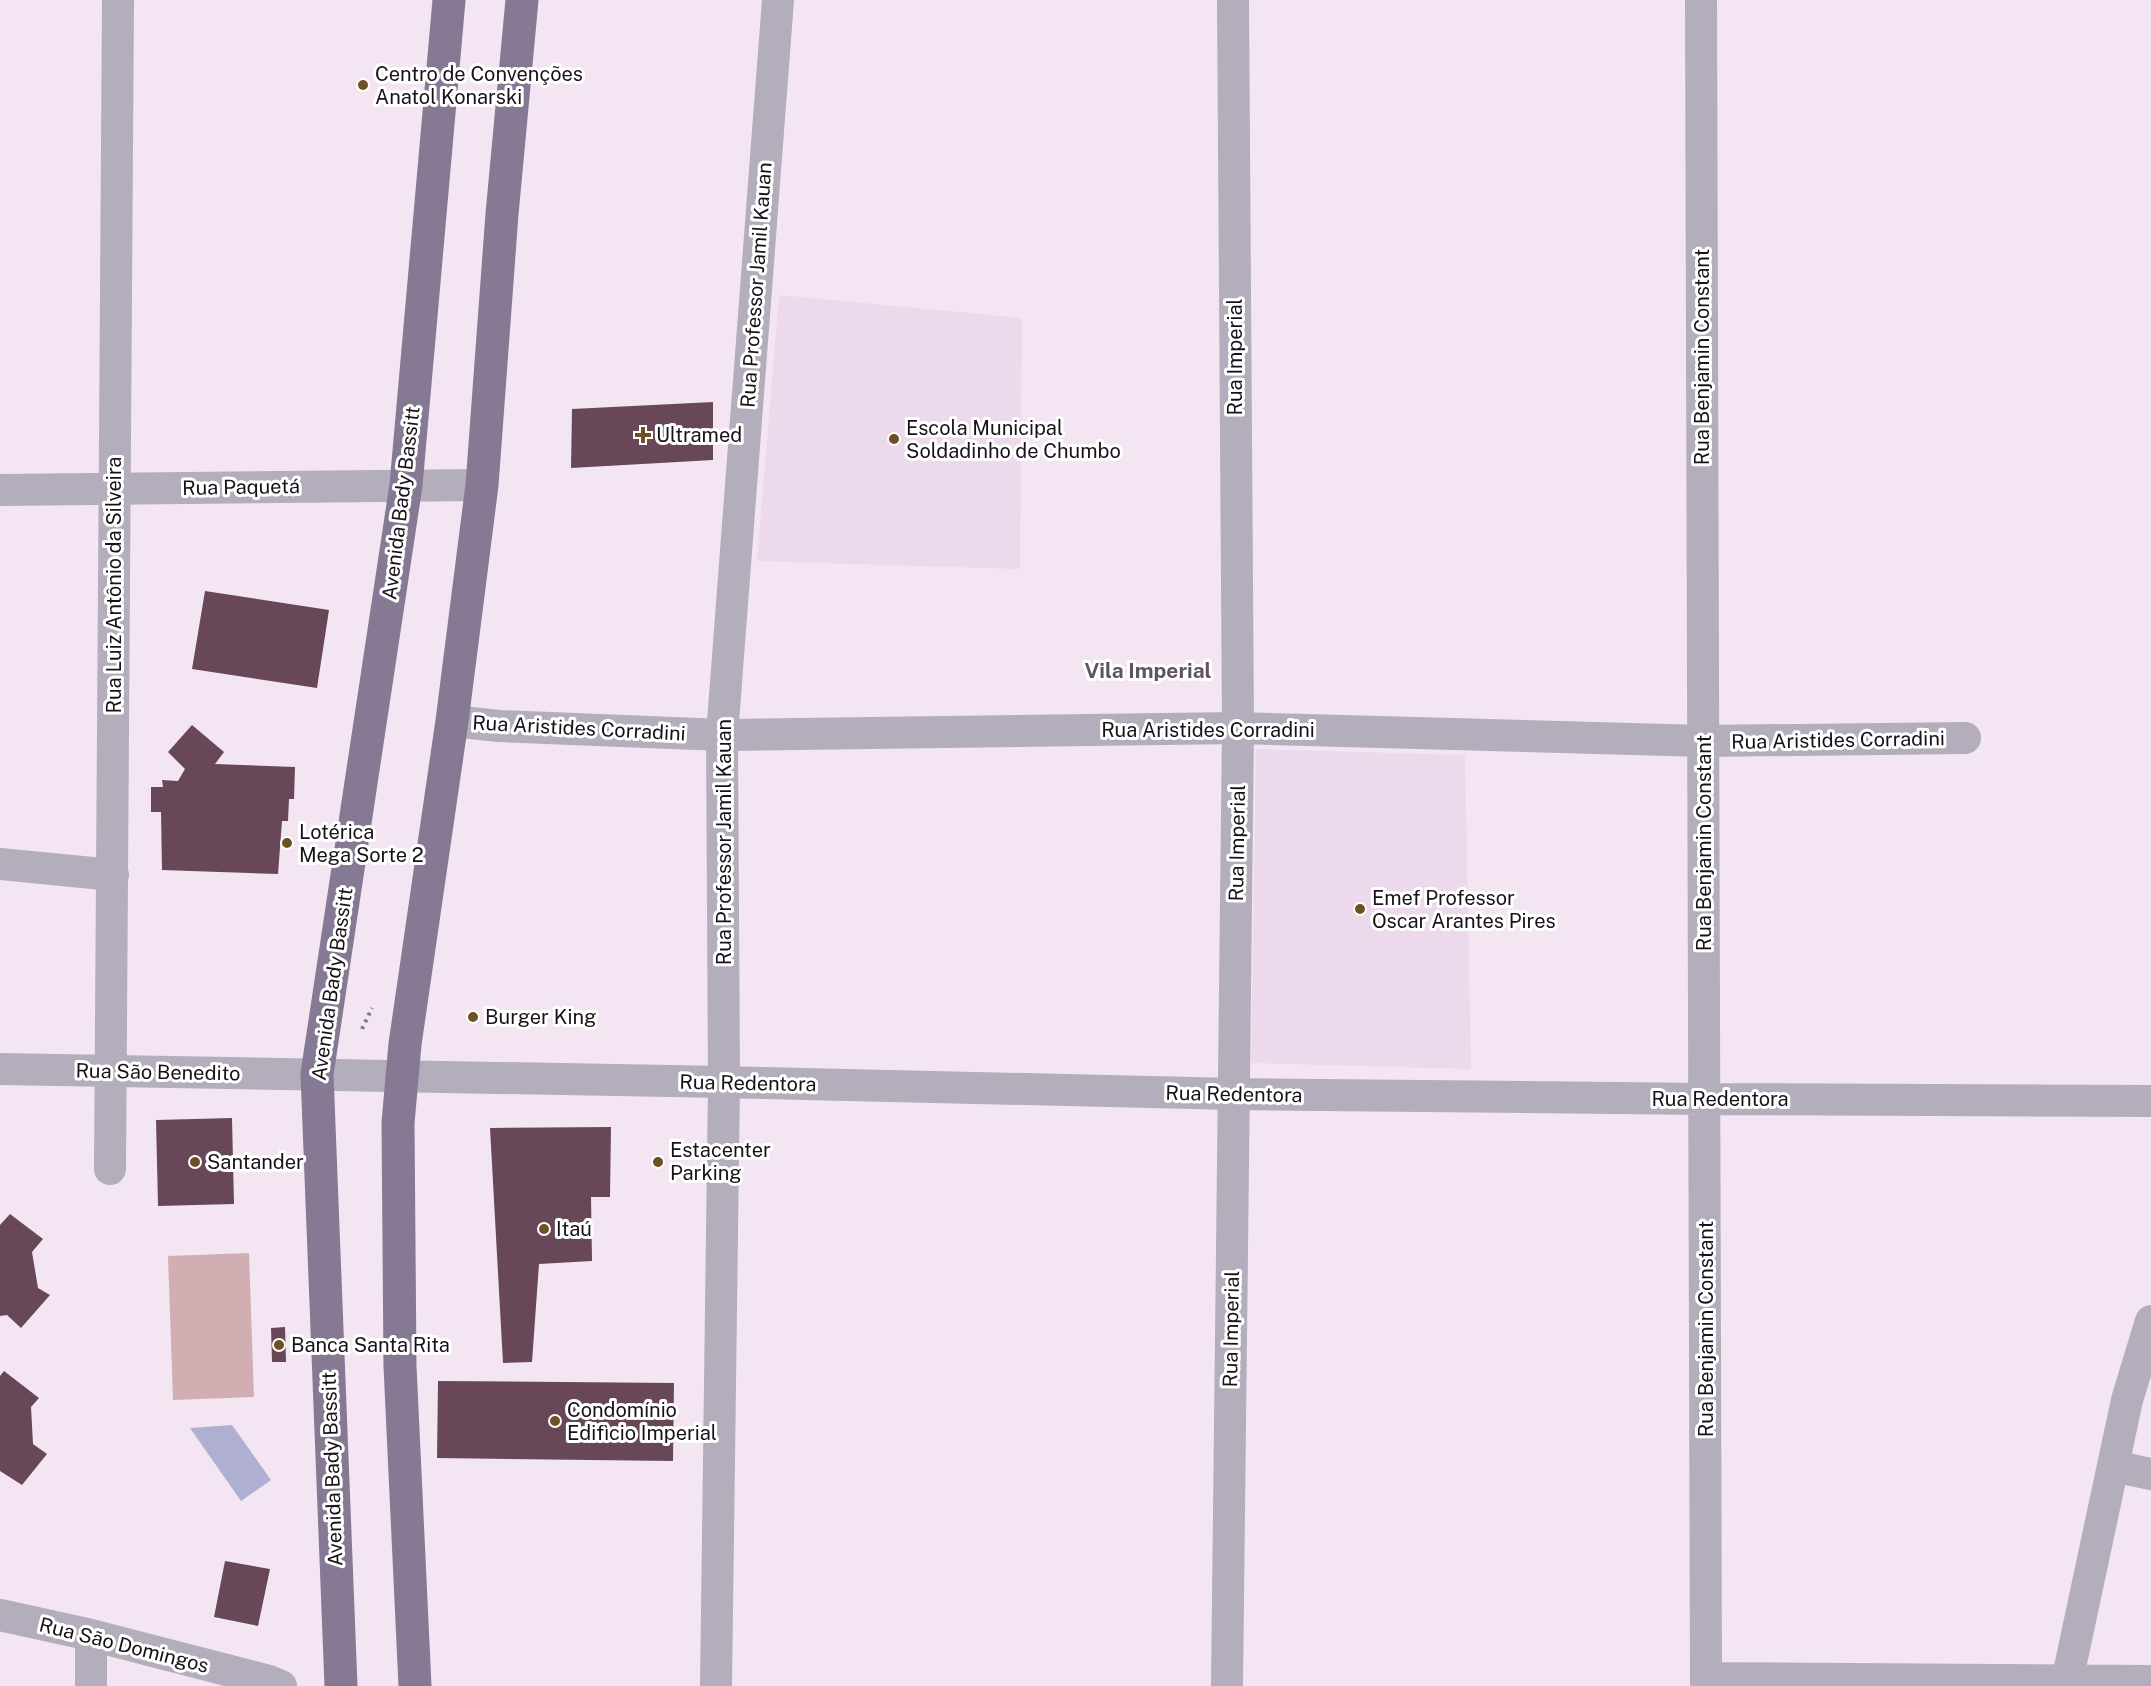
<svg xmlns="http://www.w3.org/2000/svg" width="2151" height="1686" viewBox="0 0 2151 1686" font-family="'Public Sans',sans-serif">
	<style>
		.built { fill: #ecd9eb }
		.green { fill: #d1aeb2 }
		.water { fill: #aeafd1 }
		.building { fill: #684858 }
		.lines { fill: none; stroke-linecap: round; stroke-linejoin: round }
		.path { stroke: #80777f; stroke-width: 4; stroke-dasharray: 3 4.5; stroke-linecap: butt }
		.street { stroke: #b3adbc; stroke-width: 32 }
		.primary { stroke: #857994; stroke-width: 33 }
		.poi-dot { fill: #6d5023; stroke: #fff; stroke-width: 2 }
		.labels { text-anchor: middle; stroke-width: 6; stroke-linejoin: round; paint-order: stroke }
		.poi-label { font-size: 20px; fill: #171217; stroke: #fff; text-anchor: start }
		.street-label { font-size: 20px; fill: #171217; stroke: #fff }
		.neighbourhood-label { font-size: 21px; font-weight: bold; fill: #5e535e; stroke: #fff }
	</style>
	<rect width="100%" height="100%" fill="#f3e6f2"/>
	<path class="built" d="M 779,295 L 1022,318 L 1020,569 L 757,561 Z
		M 1256,749 L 1465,755 L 1471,1069 L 1251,1063 Z"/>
	<path class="green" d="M 249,1253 L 254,1397 L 173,1400 L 168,1256 Z"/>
	<path class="water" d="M 232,1425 L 271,1480 L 241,1501 L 190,1428 Z"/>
	<path class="building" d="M 713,402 L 713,460 L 571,468 L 572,409 Z
		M 205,591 L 329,610 L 317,688 L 192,669 Z
		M 192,725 L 224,752 L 215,764 L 295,767 L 294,799 L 289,799 L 288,821 L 282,821 L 278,874 L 162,870 L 161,812 L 151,812 L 151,787 L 163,787 L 162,780 L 178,781 L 185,769 L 168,752 Z
		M 232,1118 L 234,1204 L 158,1206 L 156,1120 Z
		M 611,1127 L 610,1197 L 591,1197 L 592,1261 L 539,1264 L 532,1362 L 503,1363 L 490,1128 Z
		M 10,1214 L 43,1239 L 32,1252 L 38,1288 L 50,1295 L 21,1328 L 7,1315 L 0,1316 L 0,1225 Z
		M 285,1327 L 286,1362 L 272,1362 L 271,1328 Z
		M 4,1371 L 39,1398 L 31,1407 L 33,1444 L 47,1454 L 22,1485 L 0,1471 L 0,1376 Z
		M 438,1381 L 674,1383 L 673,1461 L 437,1458 Z
		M 225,1561 L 270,1569 L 258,1626 L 214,1617 Z"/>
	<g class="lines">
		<path class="path" d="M 362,1029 L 372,1008"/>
		<path class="street" d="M 1701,0 L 1706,1686
			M 0,490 L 482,485
			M 452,721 L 499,726 L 722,735 L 1238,728 L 1703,741 L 1965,738
			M 0,864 L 113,875
			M 0,1069 L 724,1082 L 1234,1094 L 1706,1099 L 2151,1101
			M 110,1169 L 118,0
			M 2113,1466 L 2151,1474
			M 0,1615 L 91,1635 L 269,1681 L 281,1686
			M 1706,1678 L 2151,1681
			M 91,1686 L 91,1635
			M 716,1686 L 724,1082 L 722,735 L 778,0
			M 1227,1686 L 1238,728 L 1233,0
			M 2066,1686 L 2127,1400 L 2151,1321"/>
		<path class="primary" d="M 341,1686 L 317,1074 L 406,485 L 449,0
			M 415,1686 L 400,1366 L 398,1123 L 405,1044 L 452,721 L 482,485 L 502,214 L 522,0"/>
	</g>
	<g class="poi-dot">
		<circle cx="363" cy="85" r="6"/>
		<path d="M640 426h6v6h6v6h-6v6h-6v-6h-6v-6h6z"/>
		<circle cx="894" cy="439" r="6"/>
		<circle cx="287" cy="843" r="6"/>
		<circle cx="1360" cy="909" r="6"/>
		<circle cx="473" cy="1017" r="6"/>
		<circle cx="195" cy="1162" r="6"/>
		<circle cx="658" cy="1162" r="6"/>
		<circle cx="544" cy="1229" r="6"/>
		<circle cx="279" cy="1345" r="6"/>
		<circle cx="555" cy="1421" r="6"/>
	</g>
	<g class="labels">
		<g class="poi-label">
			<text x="375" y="81">Centro de Convenções<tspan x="375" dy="23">Anatol Konarski</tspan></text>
			<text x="906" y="435">Escola Municipal<tspan x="906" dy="23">Soldadinho de Chumbo</tspan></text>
			<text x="656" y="442">Ultramed</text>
			<text x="299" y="839">Lotérica<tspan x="299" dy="23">Mega Sorte 2</tspan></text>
			<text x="1372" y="905">Emef Professor<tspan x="1372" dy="23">Oscar Arantes Pires</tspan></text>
			<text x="485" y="1024">Burger King</text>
			<text x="670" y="1157">Estacenter<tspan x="670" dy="23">Parking</tspan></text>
			<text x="207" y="1169">Santander</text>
			<text x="556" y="1236">Itaú</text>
			<text x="291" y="1352">Banca Santa Rita</text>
			<text x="567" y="1417">Condomínio<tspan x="567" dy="23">Edifìcio Imperial</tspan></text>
		</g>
		<g class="street-label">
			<text transform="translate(756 285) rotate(-86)" y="7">Rua Professor Jamil Kauan</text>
			<text transform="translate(1235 357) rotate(-90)" y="7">Rua Imperial</text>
			<text transform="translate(1702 357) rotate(-90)" y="7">Rua Benjamin Constant</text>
			<text transform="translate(241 487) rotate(-1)" y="7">Rua Paquetá</text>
			<text transform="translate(401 503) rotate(-83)" y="7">Avenida Bady Bassitt</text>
			<text transform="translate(114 585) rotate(-90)" y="7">Rua Luiz Antônio da Silveira</text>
			<text transform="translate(579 728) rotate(3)" y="7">Rua Aristides Corradini</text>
			<text x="1208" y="737">Rua Aristides Corradini</text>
			<text transform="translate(1838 740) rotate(-1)" y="7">Rua Aristides Corradini</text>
			<text transform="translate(724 842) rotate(-90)" y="7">Rua Professor Jamil Kauan</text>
			<text transform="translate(1237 843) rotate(-89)" y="7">Rua Imperial</text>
			<text transform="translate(1704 843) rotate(-90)" y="7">Rua Benjamin Constant</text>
			<text transform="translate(332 984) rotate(-82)" y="7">Avenida Bady Bassitt</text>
			<text transform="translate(158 1072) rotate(1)" y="7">Rua São Benedito</text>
			<text transform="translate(748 1083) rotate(1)" y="7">Rua Redentora</text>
			<text transform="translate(1234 1094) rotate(1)" y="7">Rua Redentora</text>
			<text x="1720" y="1106">Rua Redentora</text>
			<text transform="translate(1231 1329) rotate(-89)" y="7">Rua Imperial</text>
			<text transform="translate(1706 1329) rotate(-90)" y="7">Rua Benjamin Constant</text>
			<text transform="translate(332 1469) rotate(-92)" y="7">Avenida Bady Bassitt</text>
			<text transform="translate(124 1645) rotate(14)" y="7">Rua São Domingos</text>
		</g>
		<g class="neighbourhood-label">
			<text x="1148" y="678">Vila Imperial</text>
		</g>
	</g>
</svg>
